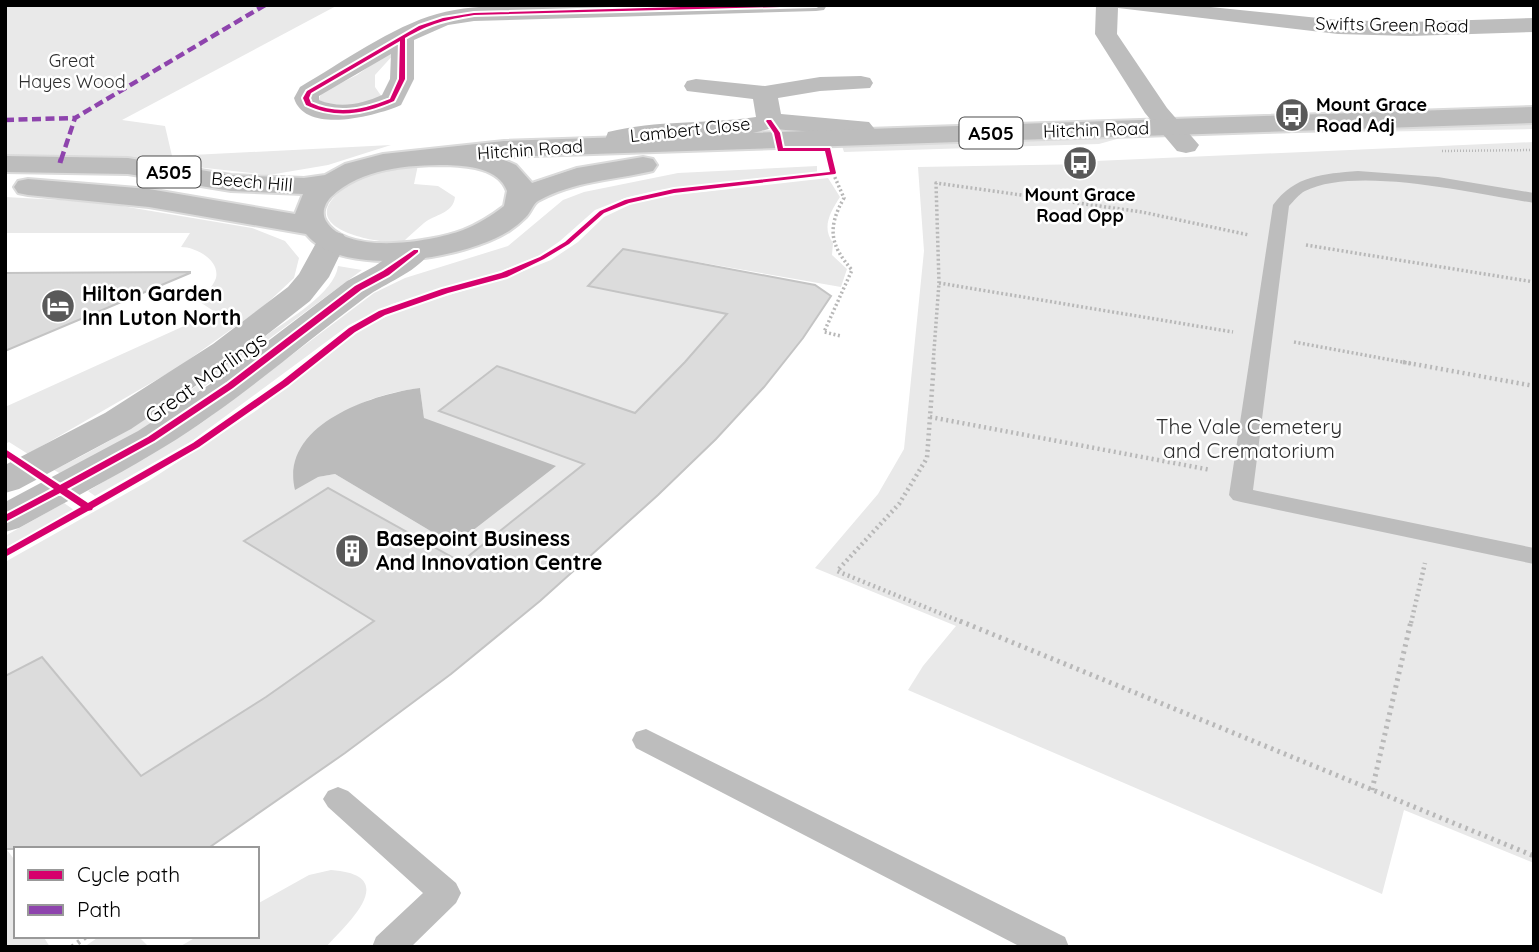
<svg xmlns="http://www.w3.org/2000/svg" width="1539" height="952" viewBox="0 0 1539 952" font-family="Quicksand,sans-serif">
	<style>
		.green { fill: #e9e9e9; fill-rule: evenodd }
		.water { fill: #bbb }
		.building { fill: #dcdcdc; stroke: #c4c4c4; stroke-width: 2 }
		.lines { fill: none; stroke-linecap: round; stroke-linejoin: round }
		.primary-casing { stroke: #dbdbdb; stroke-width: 4 }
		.path-far3 { stroke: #b8b8b8; stroke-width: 2.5; stroke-dasharray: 1 2; stroke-linecap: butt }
		.path-far2 { stroke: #b8b8b8; stroke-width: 3.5; stroke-dasharray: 2 2.5; stroke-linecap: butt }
		.path-far1 { stroke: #b8b8b8; stroke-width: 4.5; stroke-dasharray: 2 3.5; stroke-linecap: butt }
		.path { stroke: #b8b8b8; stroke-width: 5; stroke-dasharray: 2.5 4.5; stroke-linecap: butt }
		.lane { fill: #bdbdbd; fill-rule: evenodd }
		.street { fill: #bdbdbd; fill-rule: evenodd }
		.primary { fill: #bdbdbd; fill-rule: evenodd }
		.quiet-far1 { stroke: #8e44ad; stroke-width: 4.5; stroke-dasharray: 9 4.5; stroke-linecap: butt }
		.quiet { stroke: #8e44ad; stroke-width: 5; stroke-dasharray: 11 5; stroke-linecap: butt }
		.cycleway-casing { stroke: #fff; stroke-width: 4 }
		.cycleway { fill: #d6006c; fill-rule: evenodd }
		.labels { text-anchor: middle; stroke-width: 5; stroke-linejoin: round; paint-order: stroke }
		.far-street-label { font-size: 18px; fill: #000; stroke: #fff }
		.far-park-label { font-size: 18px; fill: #2e2e2e; stroke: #fff }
		.far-poi-label { font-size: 18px; font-weight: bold; fill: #000; stroke: #fff; text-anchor: start }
		.shield { fill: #fff; stroke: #4c4c4c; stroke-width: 2 }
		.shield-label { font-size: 19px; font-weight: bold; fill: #000 }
		.poi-label { font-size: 21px; font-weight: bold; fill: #000; stroke: #fff; text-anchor: start }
		.street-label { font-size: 21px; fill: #000; stroke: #fff }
		.park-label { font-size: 21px; fill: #2e2e2e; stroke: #fff }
	</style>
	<rect width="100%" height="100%" fill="#fff"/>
	<path class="green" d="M 5,5 L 338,5 L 122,120 L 165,126 L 172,156 L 391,145 L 328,165 L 269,175 L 104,157 L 5,157 Z
		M 388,53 L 395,53 L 375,75 L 375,87 L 382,97 C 361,107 339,111 319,100 L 321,93 L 357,75 Z
		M 1534,121 L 1534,129 L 1237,134 L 1236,131 Z
		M 1091,137 L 1124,137 L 1099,144 L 844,152 L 842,146 Z
		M 1534,142 L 1534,863 L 1404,810 L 1382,894 L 908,690 L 923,666 L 956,626 L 815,568 L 878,494 L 904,449 L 924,251 L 918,167 L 1092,164 L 1095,161 Z
		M 418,165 L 414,184 L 438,186 L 455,197 C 453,214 435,214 424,223 C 417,229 409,236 402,243 C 376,243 293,229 342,190 C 363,173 392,168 418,165 Z
		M 817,166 L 817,172 L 659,190 L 628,197 L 595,210 L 560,241 L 540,255 L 501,271 L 392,304 L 349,325 L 192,441 L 95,496 L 88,491 L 200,424 L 374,293 L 405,278 L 508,246 L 563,200 L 584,192 L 678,173 Z
		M 828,178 L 840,197 C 831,211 821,227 833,243 L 832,255 L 847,269 L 841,287 L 623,249 L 588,285 L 727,314 L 685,362 L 635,413 L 498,366 L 439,411 L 584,464 L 461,562 L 328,488 L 245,540 L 374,621 L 266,697 L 141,776 L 42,657 L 5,676 L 5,562 L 150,480 L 257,410 L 362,329 L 397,311 L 508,277 L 551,260 L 578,242 L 604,217 L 636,202 L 676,195 ZM 420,388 L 424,418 L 454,545 L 335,474 L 318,477 L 304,443 C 338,410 372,394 420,388 Z
		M 5,197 L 98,202 L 252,228 L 285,241 L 299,258 L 294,278 L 264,306 L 177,368 L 28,454 L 9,442 L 5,444 L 5,407 L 215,312 L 197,300 C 204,295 213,287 216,278 C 220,260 196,247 181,247 L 190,233 L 5,233 Z
		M 338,266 L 362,270 L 185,401 L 134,434 L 61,474 L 54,470 C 130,433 199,386 267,335 C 287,320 335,293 338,266 Z
		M 64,503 L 74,510 L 5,548 L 5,536 Z
		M 5,847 L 16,862 L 16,936 L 43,936 L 50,947 L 5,947 Z
		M 331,870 C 402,875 348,923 326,947 L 179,947 L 198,936 L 257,936 L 257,904 L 309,875 Z
		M 100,936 L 138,936 L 149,947 L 84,947 Z"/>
	<path class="water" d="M 420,388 L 424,418 L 556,466 L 454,545 L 335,474 L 318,477 L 295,490 C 279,425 372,394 420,388 Z"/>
	<path class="building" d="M 623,249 L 815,285 L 831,296 L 803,338 L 764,387 L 716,439 L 658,495 L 540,601 L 451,674 L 345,753 L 207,849 L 5,849 L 5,676 L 42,657 L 141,776 L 266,697 L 374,621 L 244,541 L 328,488 L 461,562 L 584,464 L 439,411 L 497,366 L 635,413 L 685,362 L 727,314 L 588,286 Z
		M 190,272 L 190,273 L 5,351 L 5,273 Z"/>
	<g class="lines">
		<g class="primary-casing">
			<path id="primary" d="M 1534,107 L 1534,123 L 504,157 L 500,158 L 516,165 L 532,183 L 577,168 L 643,157 L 653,159 L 657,165 L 653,171 C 614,180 574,181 538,201 C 533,204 531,212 526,217 C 521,222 515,227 509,231 C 465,259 342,280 306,234 L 149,207 L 28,195 L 18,193 L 14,187 L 18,181 L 28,179 L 149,189 L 295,214 L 303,194 L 231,191 L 128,174 L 5,172 L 5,156 L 128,158 L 231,175 L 304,178 L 325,175 L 345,164 L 383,154 L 504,141 ZM 447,165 C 468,166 499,168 507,191 L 504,206 C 491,216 478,224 463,230 C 431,242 347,256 326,221 C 321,213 325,203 331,197 C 362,168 407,165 447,165 Z"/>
		</g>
		<path class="path-far3" d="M 1442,151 L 1534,150"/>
		<path class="path-far2" d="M 833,173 L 844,198 C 827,228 830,245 852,270 L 824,332 L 841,336
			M 1306,245 L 1534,282
			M 939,283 L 1233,332
			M 1294,342 L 1413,364
			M 933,364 L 939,283 L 936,183 L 1142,212 L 1249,235"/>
		<path class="path-far1" d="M 934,362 L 927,458 L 899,504 L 837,571 L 964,623
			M 1403,362 L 1534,386
			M 930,417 L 1211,470
			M 1411,623 L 1425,563"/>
		<path class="path" d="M 960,621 L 1534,856
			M 1372,790 L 1411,621
			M 72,947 L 87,936"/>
		<path class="lane" d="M 1358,171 L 1438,177 L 1534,193 L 1534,203 C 1477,194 1356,165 1305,191 C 1299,194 1294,201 1289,206 L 1253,490 L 1534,548 L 1534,564 L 1241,502 L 1233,500 L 1229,495 L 1273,205 C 1295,175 1323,174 1358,171 Z
			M 646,729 L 1065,937 L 1069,947 L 1021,947 L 636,748 L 632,740 L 636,732 Z
			M 338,787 L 348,791 L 456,883 L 461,893 L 456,903 L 411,947 L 372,947 L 376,937 L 423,893 L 328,807 L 323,799 L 328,791 Z"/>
		<path class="street" d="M 560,5 L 827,5 L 824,10 L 816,11 L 474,21 L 448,25 L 414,40 L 414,79 L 401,105 C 376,116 305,135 294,98 L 300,87 C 341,63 393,26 437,14 C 476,3 520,6 560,5 ZM 391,54 L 390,79 L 382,95 C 362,104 340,109 319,100 L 319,96 Z
			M 1096,5 L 1191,5 L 1338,20 L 1410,22 L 1534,18 L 1534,32 L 1410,36 L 1338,34 L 1118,8 L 1117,34 L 1167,108 L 1199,145 L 1195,151 L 1186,153 L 1177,151 L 1145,113 L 1095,34 Z
			M 861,76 L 870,78 L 873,83 L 870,88 L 820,91 L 778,98 L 781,114 L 869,122 L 881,137 L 877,143 C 865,146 860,144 852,134 L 769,129 L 753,133 L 657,139 L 629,144 L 625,151 L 616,153 L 607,151 L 603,145 L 608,132 C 657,120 706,124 756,117 L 753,99 L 687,91 L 684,86 L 687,81 L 696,79 L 765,86 L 820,77 Z
			M 332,231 L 343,234 L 347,240 L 329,277 L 310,301 L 237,358 L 131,429 L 19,489 L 5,493 L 5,465 L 105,413 L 213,344 L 288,287 L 299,274 L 321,234 Z
			M 416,242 L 427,245 L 431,251 C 416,273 387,282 366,297 C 299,347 236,403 164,447 C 117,476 67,501 19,528 L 5,532 L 5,502 L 138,431 L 218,379 L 347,281 L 375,266 L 405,245 Z"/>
		<use href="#primary" class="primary"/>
		<path class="quiet-far1" d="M 5,120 L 75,118
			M 61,160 L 75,118 L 265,5"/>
		<path class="quiet" d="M 60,163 L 61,159"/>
		<g class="cycleway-casing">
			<path id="cycleway" d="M 751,5 L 818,5 L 816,6 L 474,15 C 445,20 431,23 405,38 L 405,79 L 394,101 C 365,114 336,119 306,105 L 303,98 L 307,91 L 419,26 L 443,18 L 474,13 ZM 400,41 L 399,79 L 390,99 C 363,110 337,115 311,103 L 309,98 L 311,93 Z
				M 767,120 L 771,120 L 780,133 L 783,148 L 830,148 L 836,173 L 835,174 L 674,193 L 629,203 L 604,213 L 569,244 L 544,259 L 507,277 L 448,293 L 385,315 L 355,332 L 288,385 L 199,447 L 93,508 L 92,510 L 88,511 L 5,557 L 5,550 L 81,507 L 60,493 L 5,522 L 5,515 L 54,489 L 5,456 L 5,449 L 60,485 L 148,437 L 227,384 L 355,286 L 383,271 L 414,250 L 418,250 L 418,252 L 389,275 L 361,290 L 233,388 L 154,441 L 67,489 L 88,503 L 193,443 L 282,381 L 349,328 L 379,311 L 442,289 L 501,273 L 540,257 L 565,242 L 600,211 L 625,200 L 674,189 L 830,172 L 825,151 L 778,151 L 774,133 L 766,121 Z"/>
		</g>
		<use href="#cycleway" class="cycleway"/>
	</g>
	<defs>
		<g id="bus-disc" transform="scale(1.75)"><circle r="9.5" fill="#595959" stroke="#fff"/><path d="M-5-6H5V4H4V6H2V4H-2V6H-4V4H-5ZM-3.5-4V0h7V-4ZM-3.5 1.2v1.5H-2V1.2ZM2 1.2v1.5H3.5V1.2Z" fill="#fff"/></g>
		<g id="hotel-disc" transform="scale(1.75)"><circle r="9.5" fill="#595959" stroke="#fff"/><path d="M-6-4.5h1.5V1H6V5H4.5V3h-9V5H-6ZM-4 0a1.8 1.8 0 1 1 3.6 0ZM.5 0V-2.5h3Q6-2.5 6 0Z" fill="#fff"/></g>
		<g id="building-disc" transform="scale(1.75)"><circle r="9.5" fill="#595959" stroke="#fff"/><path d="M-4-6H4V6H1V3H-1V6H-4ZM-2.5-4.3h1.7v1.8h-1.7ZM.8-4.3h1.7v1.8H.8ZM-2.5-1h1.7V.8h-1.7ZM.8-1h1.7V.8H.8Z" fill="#fff"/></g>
	</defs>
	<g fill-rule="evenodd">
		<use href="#bus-disc" x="1292" y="115"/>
		<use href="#bus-disc" x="1080" y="163"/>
		<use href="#hotel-disc" x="58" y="306"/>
		<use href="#building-disc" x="352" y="551"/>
	</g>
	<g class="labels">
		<g class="far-street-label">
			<text transform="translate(1392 25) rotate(1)" y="6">Swifts Green Road</text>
			<text transform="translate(690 130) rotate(-6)" y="6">Lambert Close</text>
			<text transform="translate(1096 130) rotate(-2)" y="6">Hitchin Road</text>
			<text transform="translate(530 150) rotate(-4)" y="6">Hitchin Road</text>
			<text transform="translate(252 182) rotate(5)" y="6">Beech Hill</text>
		</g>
		<g class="far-park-label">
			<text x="72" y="67">Great<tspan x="72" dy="21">Hayes Wood</tspan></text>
		</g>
		<g class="far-poi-label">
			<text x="1316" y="111">Mount Grace<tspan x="1316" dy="21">Road Adj</tspan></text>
			<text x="1080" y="201" text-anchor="middle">Mount Grace<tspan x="1080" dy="21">Road Opp</tspan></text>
		</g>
		<g class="shield">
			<rect x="959.5" y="117.5" width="63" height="31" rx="5"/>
			<rect x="137.5" y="156.5" width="63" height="31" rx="5"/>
		</g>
		<g class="shield-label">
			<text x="991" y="140">A505</text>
			<text x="169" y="179">A505</text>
		</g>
		<g class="poi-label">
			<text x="82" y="301">Hilton Garden<tspan x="82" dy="24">Inn Luton North</tspan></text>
			<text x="376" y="546">Basepoint Business<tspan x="376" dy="24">And Innovation Centre</tspan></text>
		</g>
		<g class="street-label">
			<text transform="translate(206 378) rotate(-35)" y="7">Great Marlings</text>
		</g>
		<g class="park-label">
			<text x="1249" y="434">The Vale Cemetery<tspan x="1249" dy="24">and Crematorium</tspan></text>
		</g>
	</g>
	<rect width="1539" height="952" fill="none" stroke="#000000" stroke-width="14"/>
	<rect x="14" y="847" width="245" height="91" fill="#ffffff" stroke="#999999" stroke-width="2"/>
	<rect x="28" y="870" width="35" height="10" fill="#d6006c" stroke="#999999" stroke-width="2"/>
	<text x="77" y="882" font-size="21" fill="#000000">Cycle path</text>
	<rect x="28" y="905" width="35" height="10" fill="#8e44ad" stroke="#999999" stroke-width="2"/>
	<text x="77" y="917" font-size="21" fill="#000000">Path</text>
</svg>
